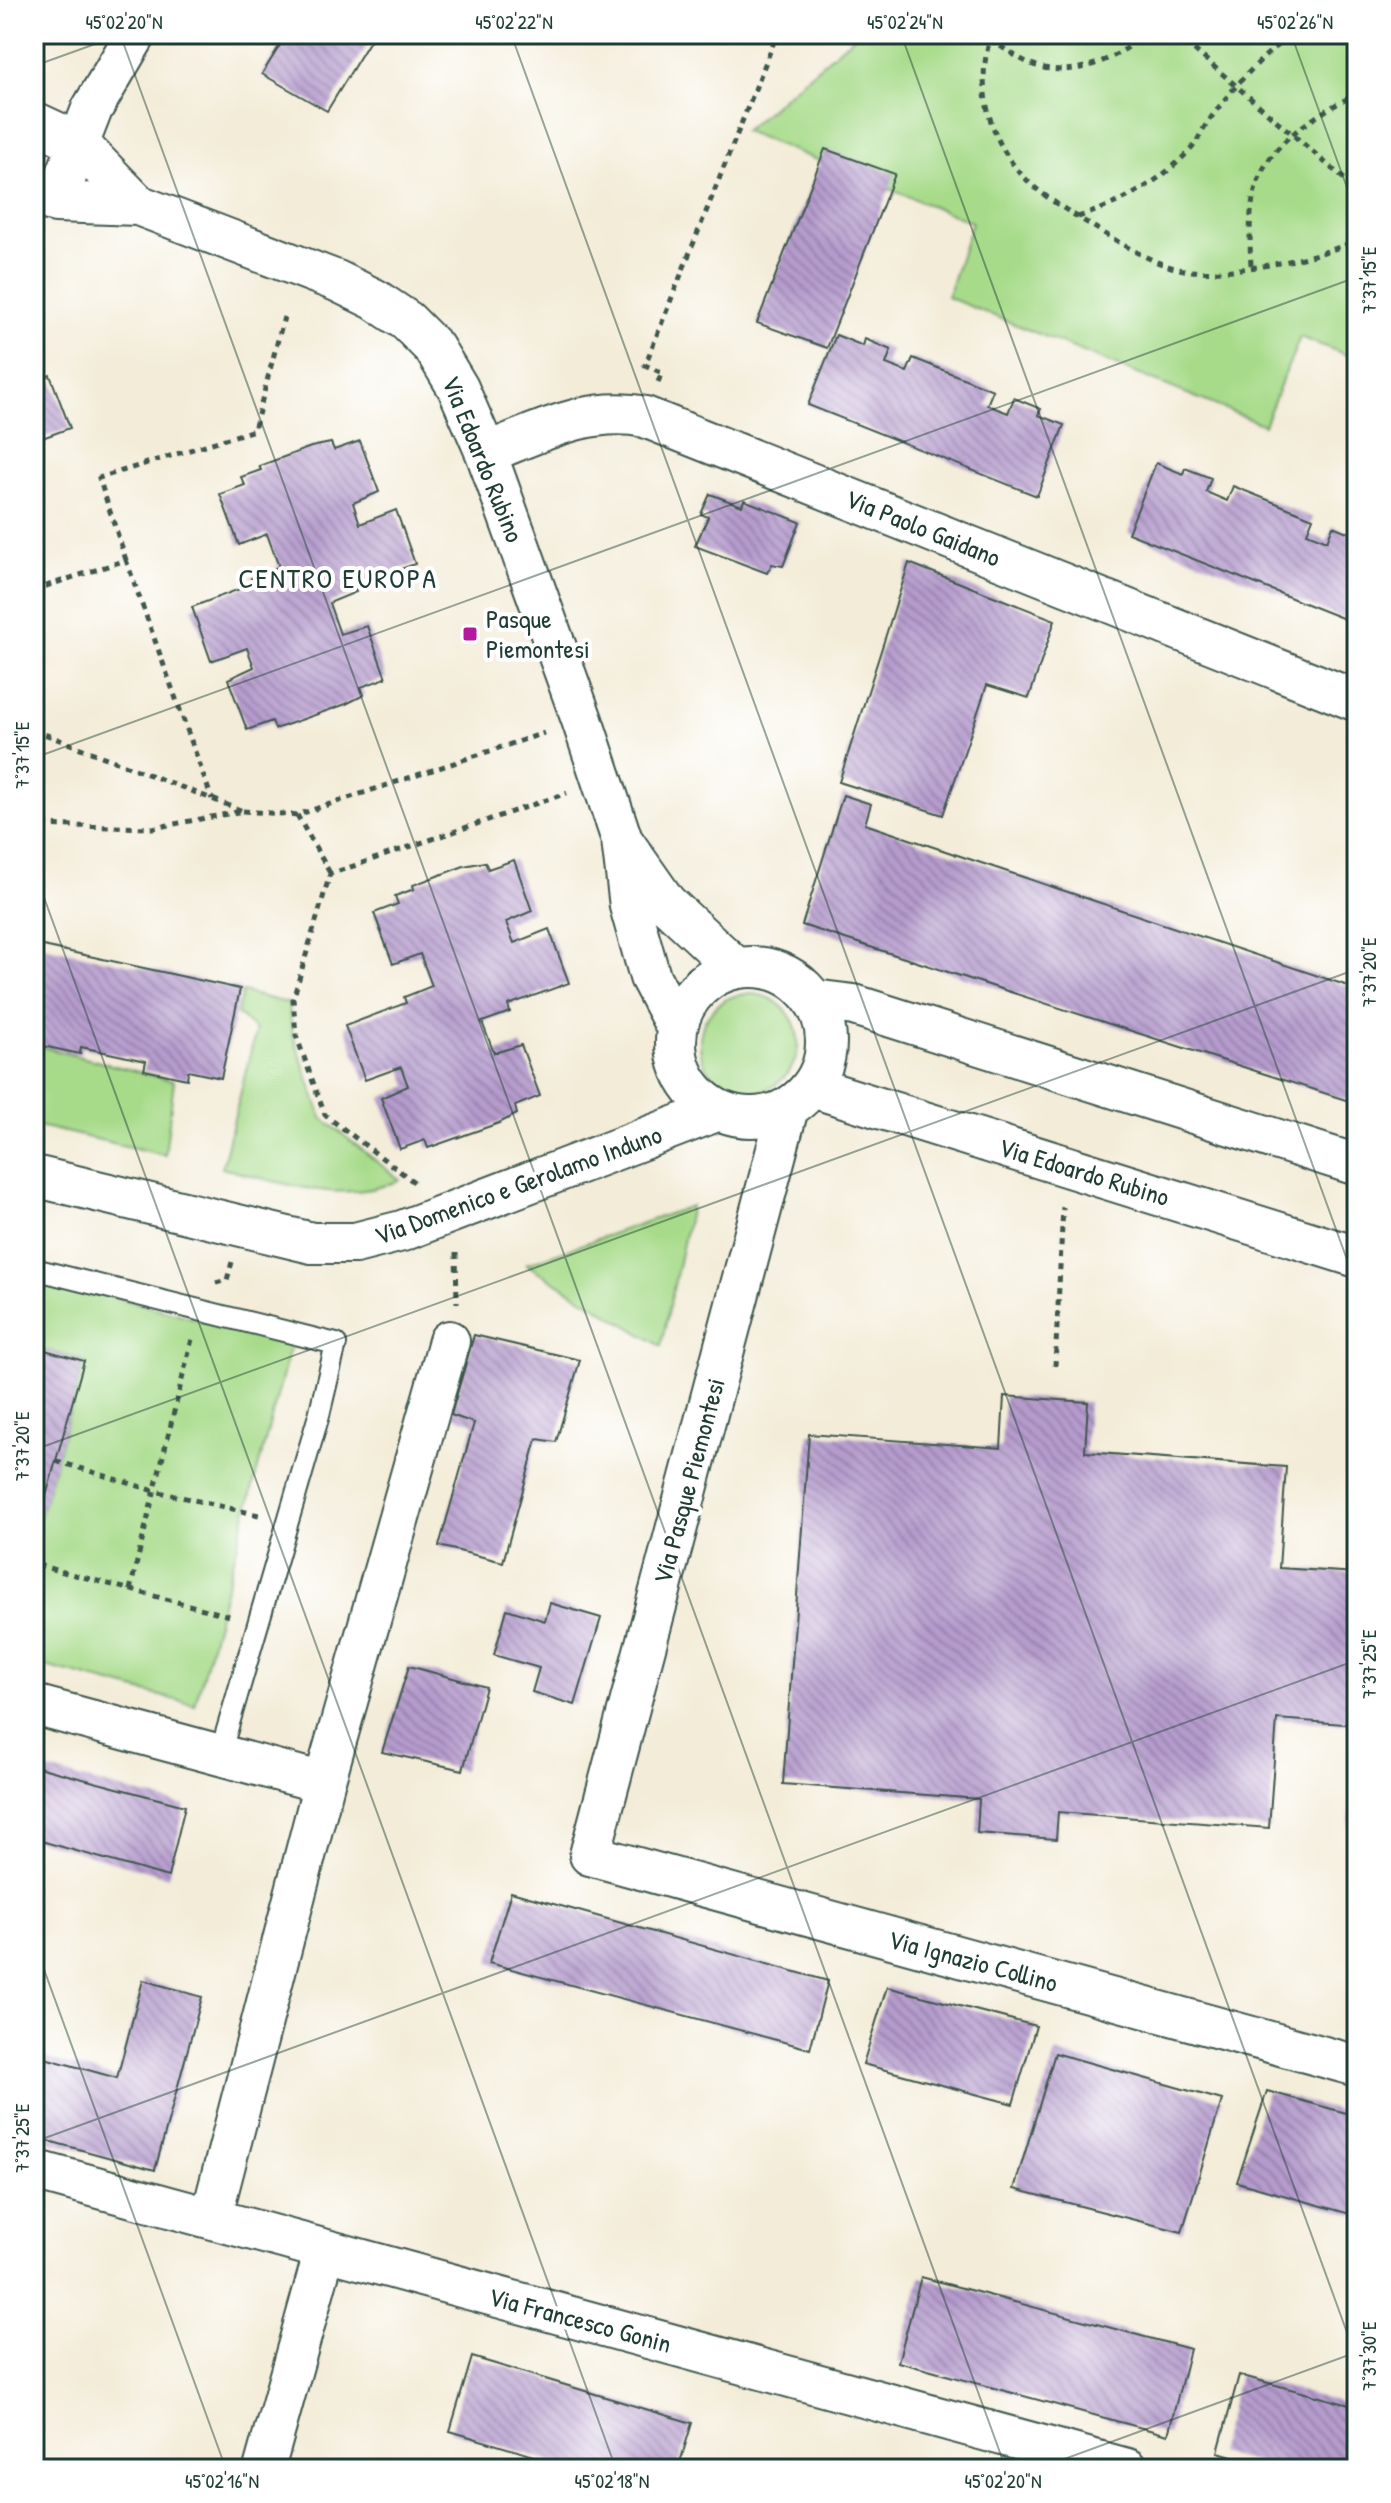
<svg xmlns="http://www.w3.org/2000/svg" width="1391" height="2503" viewBox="0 0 1391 2503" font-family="'Patrick Hand',sans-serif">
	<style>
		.green { fill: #a7db8a; stroke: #638c5f; stroke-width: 2 }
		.building { fill: url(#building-back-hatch) }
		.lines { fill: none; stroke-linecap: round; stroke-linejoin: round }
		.service-casing { stroke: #3f574d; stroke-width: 24 }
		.minor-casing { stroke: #3f574d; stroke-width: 44 }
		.path { stroke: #3f574d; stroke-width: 5; stroke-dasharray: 6 6; stroke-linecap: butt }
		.service { stroke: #fff; stroke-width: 20 }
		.minor { stroke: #fff; stroke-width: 40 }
		.ticks { fill: none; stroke: #1f3d34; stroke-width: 2; stroke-opacity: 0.45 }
		.poi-dot { fill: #b5179e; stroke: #fff; stroke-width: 3 }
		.labels { text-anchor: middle; stroke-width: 8; stroke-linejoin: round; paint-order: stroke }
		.street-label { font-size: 26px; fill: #1f3d34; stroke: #fff }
		.poi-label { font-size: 26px; fill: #1f3d34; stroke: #fff; text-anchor: start }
		.neighbourhood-label { font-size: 28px; letter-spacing: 2px; fill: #1f3d34; stroke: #fff }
		.neatline { fill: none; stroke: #1f3d34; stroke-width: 3 }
		.ticks-label { font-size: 20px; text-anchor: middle; fill: #1f3d34 }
	</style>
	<defs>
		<pattern id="building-back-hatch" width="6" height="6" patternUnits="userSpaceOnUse" patternTransform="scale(2)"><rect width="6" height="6" fill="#b59bcd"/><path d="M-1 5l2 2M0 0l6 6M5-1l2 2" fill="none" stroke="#9380a7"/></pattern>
	</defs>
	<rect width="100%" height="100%" fill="#fff"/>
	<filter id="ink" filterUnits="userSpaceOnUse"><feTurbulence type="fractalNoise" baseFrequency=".0125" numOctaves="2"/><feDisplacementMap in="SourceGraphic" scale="16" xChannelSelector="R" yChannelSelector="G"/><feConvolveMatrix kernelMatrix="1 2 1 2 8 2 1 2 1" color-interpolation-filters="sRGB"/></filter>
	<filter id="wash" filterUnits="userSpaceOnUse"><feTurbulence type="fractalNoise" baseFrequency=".006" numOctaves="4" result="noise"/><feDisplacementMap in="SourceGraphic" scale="32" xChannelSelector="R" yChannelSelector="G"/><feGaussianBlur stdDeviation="1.8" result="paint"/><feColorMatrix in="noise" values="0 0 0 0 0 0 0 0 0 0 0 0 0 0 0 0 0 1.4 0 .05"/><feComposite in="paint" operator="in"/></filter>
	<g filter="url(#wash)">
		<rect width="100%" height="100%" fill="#f3ecd8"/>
		<path class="green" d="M 857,34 L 1357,34 L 1357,359 L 1300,337 L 1264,425 L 947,297 L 972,222 L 744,131 Z
			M 242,992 L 288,1003 L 293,1035 L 322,1118 L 400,1180 C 343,1206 280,1182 222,1168 L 256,1030 L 237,1014 Z
			M700 1043a49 49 0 1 1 98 0a49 49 0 1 1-98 0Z
			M 34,1045 L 174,1081 L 165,1155 L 34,1125 Z
			M 691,1206 L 661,1346 L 526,1264 Z
			M 34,1276 L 291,1344 L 195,1705 L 34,1663 L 34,1538 L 84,1361 L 34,1347 Z"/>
		<g id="blocks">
			<path class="building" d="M 287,34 L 374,34 L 327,111 L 262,74 Z
				M 825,149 L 895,174 L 827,348 L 757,323 Z
				M 836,335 L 863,346 L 865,339 L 891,350 L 886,364 L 907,372 L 913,358 L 993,390 L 987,405 L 1008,413 L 1014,398 L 1041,409 L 1038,415 L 1064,425 L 1037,496 L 808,405 Z
				M 50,375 L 70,428 L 34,441 L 34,381 Z
				M 360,441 L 379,492 L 353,503 L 360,524 L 396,510 L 415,564 L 354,586 L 356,592 L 329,603 L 340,634 L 367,626 L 386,678 L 361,687 L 364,695 L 346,704 L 275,729 L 272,721 L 247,730 L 228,679 L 254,667 L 247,648 L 211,661 L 192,607 L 253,584 L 251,578 L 279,567 L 267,534 L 239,545 L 220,494 L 245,485 L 241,477 L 261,470 L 259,466 L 311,447 L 331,443 L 334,450 Z
				M 1156,463 L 1183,474 L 1185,468 L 1211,478 L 1206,492 L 1227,501 L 1233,486 L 1313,518 L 1307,533 L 1327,541 L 1333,526 L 1357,536 L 1357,624 L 1128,533 Z
				M 710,494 L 742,506 L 744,500 L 800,522 L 783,566 L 772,564 L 767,573 L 695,546 L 708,517 L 701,514 Z
				M 34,523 L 41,542 L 34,544 Z
				M 909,563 L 1055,620 L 1029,698 L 987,685 L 943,815 L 839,782 Z
				M 843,795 L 871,804 L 865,824 L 1357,989 L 1357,1087 L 1352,1102 L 802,925 Z
				M 514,860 L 532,911 L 506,922 L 514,943 L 549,929 L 569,983 L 508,1005 L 510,1012 L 482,1022 L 494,1053 L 521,1045 L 540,1096 L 515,1106 L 517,1114 L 499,1123 L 428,1148 L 425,1140 L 400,1149 L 381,1098 L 408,1086 L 401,1067 L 365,1080 L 345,1026 L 406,1003 L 404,997 L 432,986 L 420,954 L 393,964 L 374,913 L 398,904 L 395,896 L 414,889 L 413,885 L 464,866 L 485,862 L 488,869 Z
				M 34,944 L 240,989 L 221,1078 L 188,1071 L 187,1079 L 144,1070 L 146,1061 L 81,1047 L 80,1054 L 38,1045 L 40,1038 L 34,1036 Z
				M 474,1335 L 580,1360 L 556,1442 L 537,1439 L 503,1562 L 439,1546 L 474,1423 L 451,1415 Z
				M 34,1347 L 84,1361 L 35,1535 L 34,1535 Z
				M 1004,1396 L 1088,1402 L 1085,1452 L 1286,1467 L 1279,1568 L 1357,1573 L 1357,1725 L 1277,1719 L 1269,1828 L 1058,1812 L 1056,1839 L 977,1833 L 979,1799 L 783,1784 L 809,1434 L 1001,1448 Z
				M 550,1603 L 601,1618 L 575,1705 L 532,1692 L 539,1668 L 494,1655 L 507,1609 L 545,1621 Z
				M 409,1666 L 486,1687 L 463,1770 L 382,1752 Z
				M 1355,1745 L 1357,1745 L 1357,1829 L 1349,1828 Z
				M 34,1766 L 185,1806 L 168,1877 L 34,1839 Z
				M 511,1892 L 828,1981 L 810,2049 L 489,1963 Z
				M 143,1980 L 202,1997 L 155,2170 L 34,2137 L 34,2055 L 117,2078 Z
				M 887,1987 L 1036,2026 L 1013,2104 L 863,2064 Z
				M 1055,2053 L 1222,2100 L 1182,2232 L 1014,2189 Z
				M 1267,2091 L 1357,2116 L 1357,2216 L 1237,2182 Z
				M 921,2277 L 1190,2349 L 1168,2435 L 898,2362 Z
				M 472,2357 L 692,2423 L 678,2469 L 578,2469 L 450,2431 Z
				M 1239,2375 L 1357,2407 L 1357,2469 L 1278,2469 L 1218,2452 Z"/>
		</g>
	</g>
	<g filter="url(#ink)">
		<use href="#blocks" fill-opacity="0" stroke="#3f574d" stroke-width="2"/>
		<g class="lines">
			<g class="service-casing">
				<path id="service" d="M 34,1269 L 336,1344 L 319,1415 L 220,1754"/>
			</g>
			<g class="minor-casing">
				<path id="minor" d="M 34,122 L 77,142 L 138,205
					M 34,196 L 56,202 L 138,205 L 337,281 L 374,299 L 407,321 L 434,348 L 458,388 L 486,453 L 582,720 L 622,840 L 630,906 L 650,977 L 677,1028
					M 56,202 L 92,109 L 136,34
					M 486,453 C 538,433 589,405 645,417 L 1357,701
					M 624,843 L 666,903 L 736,968
					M676 1042a75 75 0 1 1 150 0a75 75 0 1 1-150 0Z
					M 813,1000 L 854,1005 L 1357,1165
					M 812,1087 L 1357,1257
					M 788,1108 L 590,1855 L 1357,2066
					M 34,1176 L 312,1243 L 355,1243 L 402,1231 L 719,1110
					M 34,1705 L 324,1783
					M 34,2170 L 1127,2469
					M 211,2218 L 324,1783 L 449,1341
					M 264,2469 L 325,2250"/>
			</g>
			<path class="path" d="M 992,34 C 974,82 988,138 1022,175 C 1043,198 1075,215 1102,232 C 1127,247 1155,265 1184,270 C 1226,277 1319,258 1357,240
				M 1176,34 L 1357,190
				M 990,40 C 1005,48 1023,63 1040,67 C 1077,77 1117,59 1145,34
				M 1078,217 C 1120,204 1159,183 1189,151 C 1197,144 1200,133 1206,125 C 1229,91 1259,59 1291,34
				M 1251,265 C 1247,197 1253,158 1313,119 C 1328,109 1340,101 1357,95
				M 658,382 L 662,373 L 645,365 L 777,34
				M 126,560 L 99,478 L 254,430 L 284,317
				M 34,590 L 126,560 L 212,799
				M 34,730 L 243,811 L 153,828 L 34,825
				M 243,811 L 297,815 L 544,733
				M 297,815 L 330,873
				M 414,1182 L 325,1115 L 296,1035 L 293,999 L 330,874 L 567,793
				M 456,1253 L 457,1303
				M 216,1283 L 227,1280 L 232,1262
				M 1055,1366 L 1063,1207
				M 56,1461 L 155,1491 L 259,1515
				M 34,1576 L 37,1565 L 230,1616
				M 130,1590 L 192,1339"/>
			<use href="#service" class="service"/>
			<use href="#minor" class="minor"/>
		</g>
	</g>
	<path class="ticks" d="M 120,34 L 1006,2469M 511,34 L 1357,2360M 901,34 L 1357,1287M 1291,34 L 1357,215M 34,66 L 123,34M 34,758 L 1357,277M 34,870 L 616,2469M 34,1450 L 1357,969M 34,1942 L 226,2469M 34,2142 L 1357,1660M 1037,2469 L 1357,2352"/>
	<rect class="poi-dot" x="462" y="626" width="16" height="16" rx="4"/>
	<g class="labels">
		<g class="street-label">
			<text transform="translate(483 459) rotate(68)" y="9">Via Edoardo Rubino</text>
			<text transform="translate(923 528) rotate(22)" y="9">Via Paolo Gaidano</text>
			<text transform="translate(1084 1172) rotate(17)" y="9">Via Edoardo Rubino</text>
			<text transform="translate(518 1185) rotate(-20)" y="9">Via Domenico e Gerolamo Induno</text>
			<text transform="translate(689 1481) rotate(-75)" y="9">Via Pasque Piemontesi</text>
			<text transform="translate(973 1961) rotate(15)" y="9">Via Ignazio Collino</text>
			<text transform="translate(580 2320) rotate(15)" y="9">Via Francesco Gonin</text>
		</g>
		<g class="poi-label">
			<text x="486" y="628">Pasque<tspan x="486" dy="30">Piemontesi</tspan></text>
		</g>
		<g class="neighbourhood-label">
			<text x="338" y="588">CENTRO EUROPA</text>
		</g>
	</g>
	<rect width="1391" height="2503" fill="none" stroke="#fff" stroke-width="88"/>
	<rect x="44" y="44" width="1303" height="2415" class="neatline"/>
	<g class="ticks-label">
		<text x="124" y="29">45°02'20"N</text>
		<text x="514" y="29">45°02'22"N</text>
		<text x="905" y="29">45°02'24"N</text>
		<text x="1295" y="29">45°02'26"N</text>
		<text transform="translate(1369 280) rotate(-90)" y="7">7°37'15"E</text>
		<text transform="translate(22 755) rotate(-90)" y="7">7°37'15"E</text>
		<text transform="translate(1369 972) rotate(-90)" y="7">7°37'20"E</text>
		<text transform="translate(22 1446) rotate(-90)" y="7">7°37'20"E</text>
		<text transform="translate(1369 1664) rotate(-90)" y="7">7°37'25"E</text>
		<text transform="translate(22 2138) rotate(-90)" y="7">7°37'25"E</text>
		<text transform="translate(1369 2356) rotate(-90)" y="7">7°37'30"E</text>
		<text x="222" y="2488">45°02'16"N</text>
		<text x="612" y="2488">45°02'18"N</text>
		<text x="1003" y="2488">45°02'20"N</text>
	</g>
</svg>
